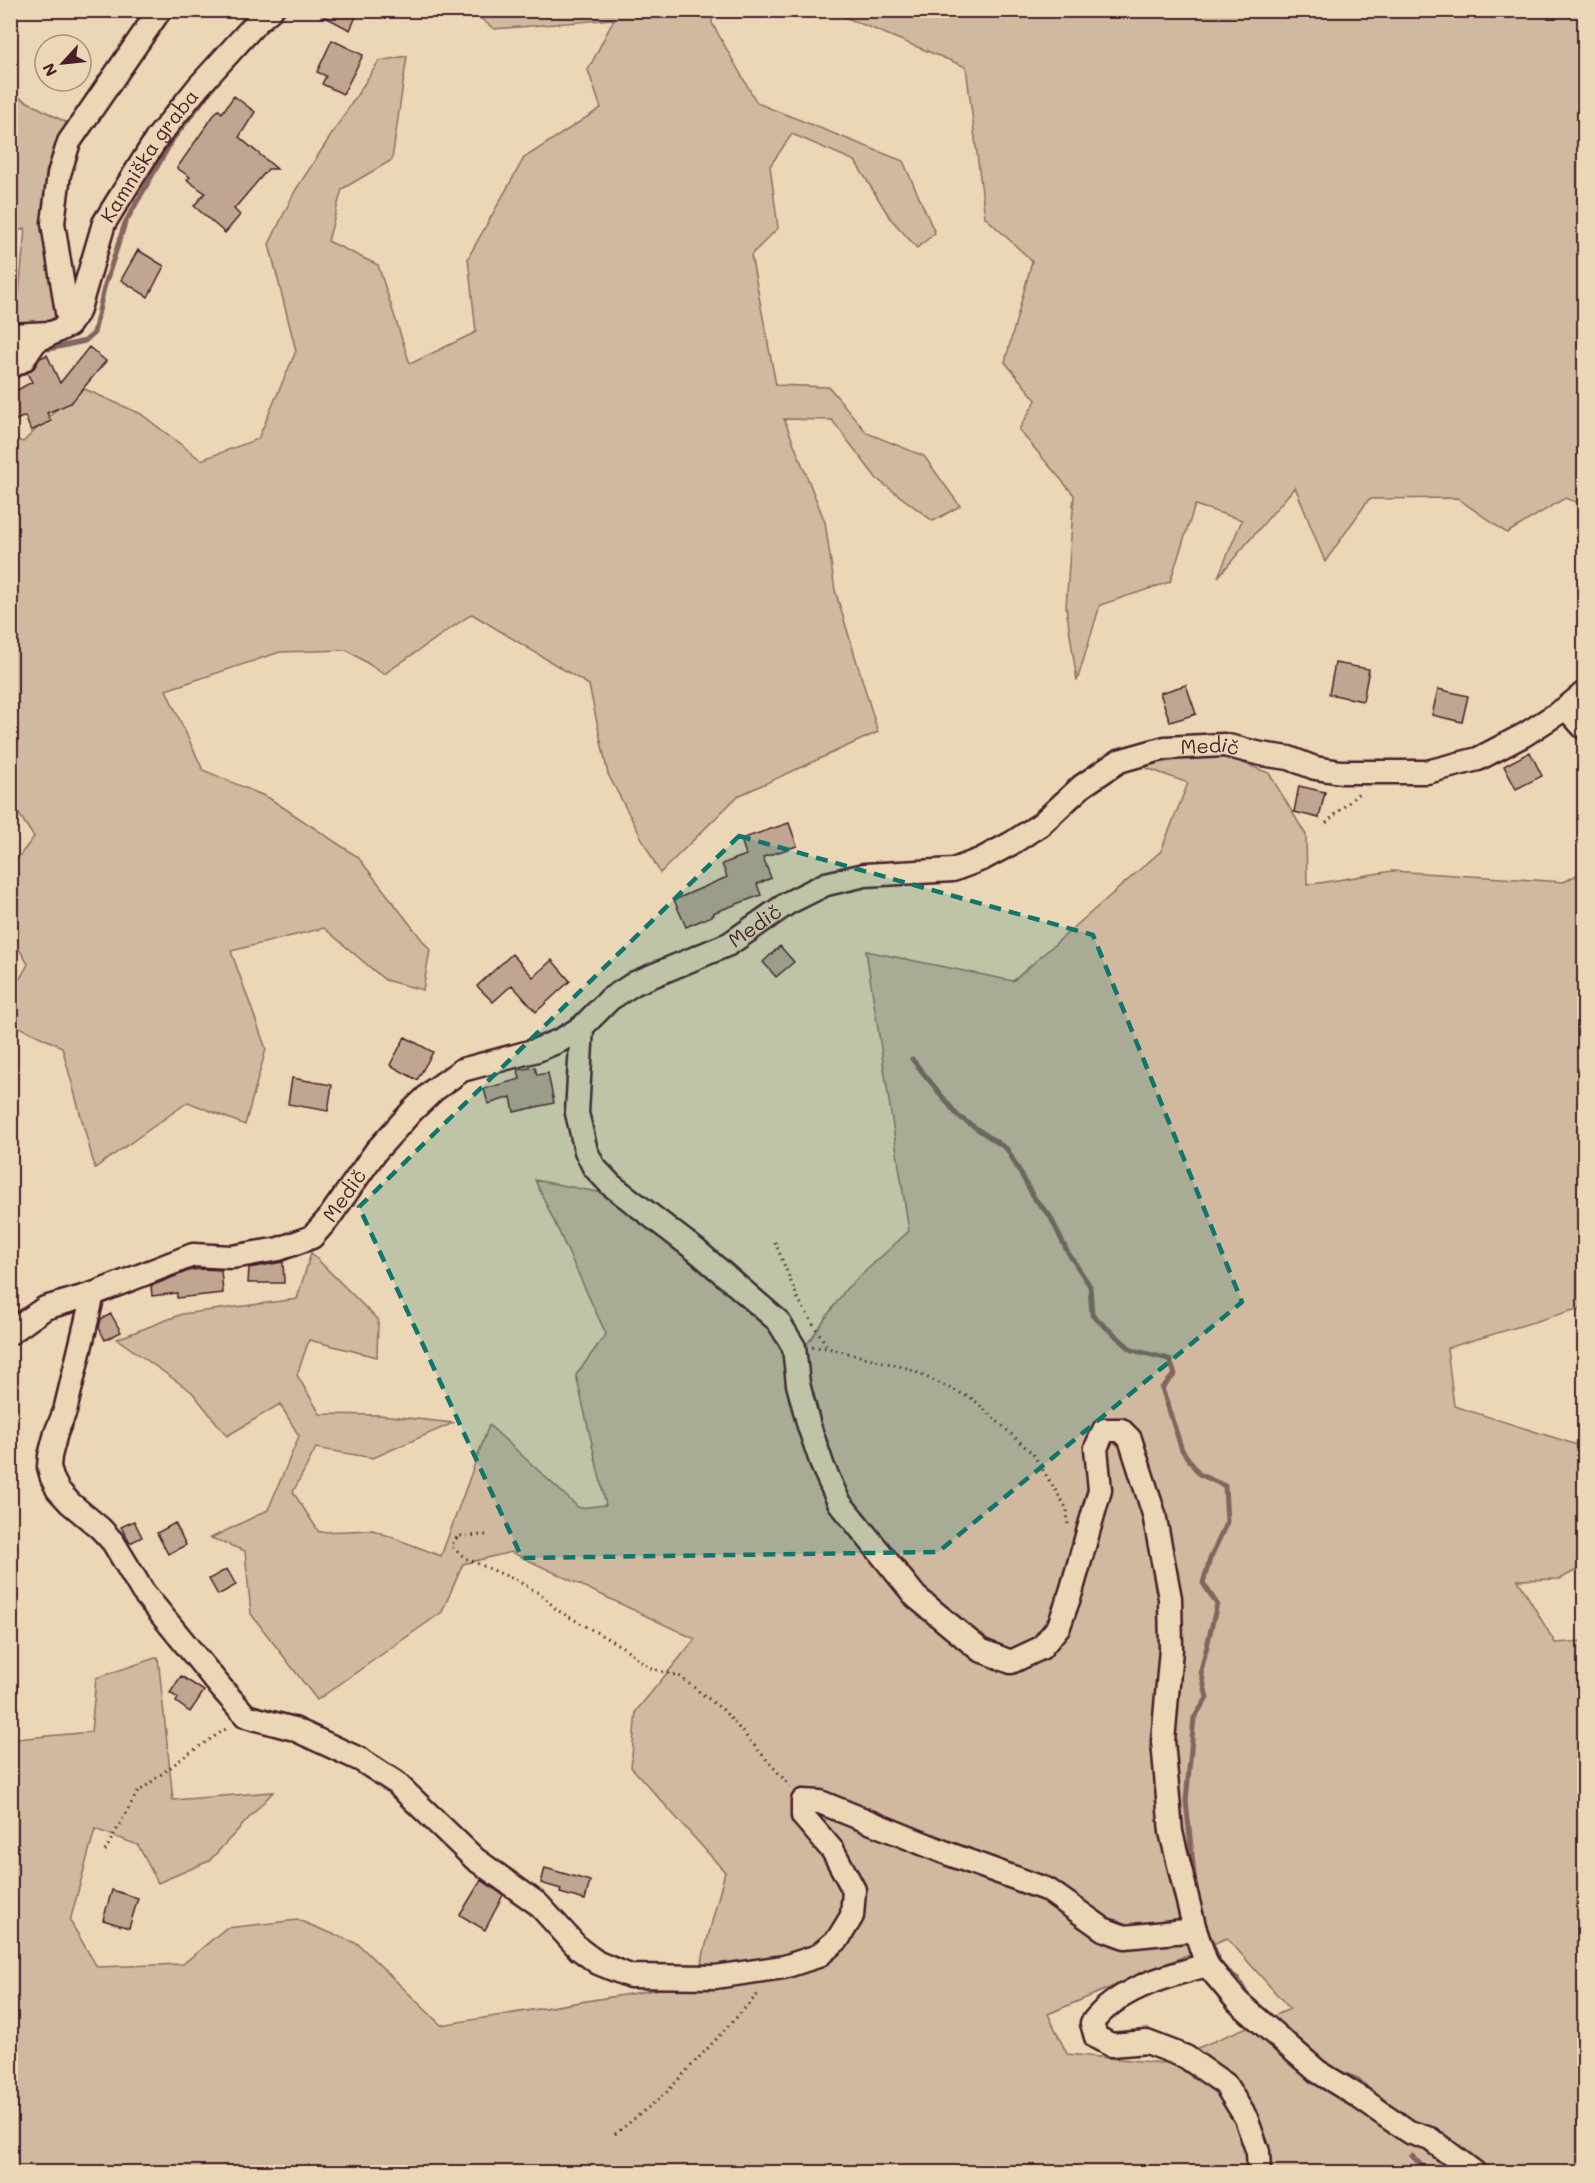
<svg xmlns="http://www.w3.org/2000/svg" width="1595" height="2183" viewBox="0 0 1595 2183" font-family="Mali,sans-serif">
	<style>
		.green { fill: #d0b99f; stroke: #8d6c65; stroke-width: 1.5; fill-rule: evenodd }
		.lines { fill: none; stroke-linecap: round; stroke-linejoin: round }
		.stream { stroke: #85635f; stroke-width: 5 }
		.building { fill: #c0a691; stroke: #4a1f2b; stroke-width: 1.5 }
		.minor-casing { stroke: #4a1f2b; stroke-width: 27 }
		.path { stroke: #4a1f2b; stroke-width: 3; stroke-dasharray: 1.5 4.5; stroke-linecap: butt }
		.minor { stroke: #ebd7b5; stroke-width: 22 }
		.marked { fill: #0f766e; fill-opacity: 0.2; stroke: #0f766e; stroke-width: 4.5; stroke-dasharray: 12 8; stroke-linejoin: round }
		.labels { text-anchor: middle; stroke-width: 4.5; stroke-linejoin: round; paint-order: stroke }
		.street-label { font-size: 20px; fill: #4a1f2b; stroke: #ebd7b5 }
	</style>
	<rect width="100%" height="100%" fill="#ebd7b5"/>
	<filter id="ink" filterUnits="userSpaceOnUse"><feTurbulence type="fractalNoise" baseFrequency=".0167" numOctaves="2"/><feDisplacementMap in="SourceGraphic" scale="12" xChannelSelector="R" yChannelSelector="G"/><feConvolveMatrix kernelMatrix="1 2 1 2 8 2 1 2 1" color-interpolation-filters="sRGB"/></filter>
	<g filter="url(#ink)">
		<path class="green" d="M 471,11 L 712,11 L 712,23 L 757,103 L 903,161 L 935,233 L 917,248 L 890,218 L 855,161 L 792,134 L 770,166 L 778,228 L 751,255 L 776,385 L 829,387 L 867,433 L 924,456 L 960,506 L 933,521 L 877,479 L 832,420 L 784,419 L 825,522 L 835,590 L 878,732 L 738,796 L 660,873 L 608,774 L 589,685 L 472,614 L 384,674 L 347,650 L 280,652 L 166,690 L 203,770 L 269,798 L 358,857 L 430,950 L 423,990 L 385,980 L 324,928 L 231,951 L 266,1049 L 245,1125 L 188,1102 L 95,1168 L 62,1047 L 11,1023 L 11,995 L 28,964 L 11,935 L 10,868 L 34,837 L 11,802 L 11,438 L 23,442 L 80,387 L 141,414 L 201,460 L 258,439 L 296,351 L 269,244 L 295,191 L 379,61 L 407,56 L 392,160 L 342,189 L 328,241 L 378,265 L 410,364 L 476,332 L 468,258 L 524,158 L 601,108 L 588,70 L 614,19 L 494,29 Z
			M 830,11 L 1584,11 L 1584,505 L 1565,498 L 1507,533 L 1457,498 L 1369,499 L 1325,562 L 1295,487 L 1218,577 L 1242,520 L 1195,505 L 1170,582 L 1100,605 L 1077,681 L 1066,607 L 1074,495 L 1019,430 L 1036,400 L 1005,362 L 1032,261 L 985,217 L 966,67 Z
			M 11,93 L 69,124 L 58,316 L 22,335 L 11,330 L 10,296 L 19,294 L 25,228 L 11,234 Z
			M 1217,753 L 1269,773 L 1306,835 L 1307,885 L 1392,871 L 1564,882 L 1584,871 L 1584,1307 L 1447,1348 L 1454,1406 L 1584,1447 L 1584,1566 L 1560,1579 L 1518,1580 L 1555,1643 L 1584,1641 L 1584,2172 L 11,2172 L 10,1727 L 15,1739 L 91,1732 L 96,1678 L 158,1657 L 173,1800 L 273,1792 L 209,1861 L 158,1883 L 138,1845 L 95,1829 L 70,1921 L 97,1967 L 183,1964 L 226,1928 L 298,1920 L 358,1944 L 441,2025 L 696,1983 L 725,1872 L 631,1767 L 636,1711 L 695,1639 L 511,1552 L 463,1564 L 442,1612 L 317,1700 L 251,1614 L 245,1551 L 211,1538 L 268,1510 L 299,1436 L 280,1404 L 227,1436 L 192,1392 L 117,1339 L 182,1314 L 297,1299 L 311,1253 L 378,1320 L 377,1357 L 309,1340 L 297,1375 L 320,1414 L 380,1415 L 453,1423 L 373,1458 L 316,1448 L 293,1492 L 319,1532 L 373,1530 L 441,1556 L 489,1425 L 579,1508 L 606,1505 L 576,1375 L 606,1334 L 535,1180 L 608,1194 L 800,1354 L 846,1289 L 909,1231 L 866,951 L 1013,981 L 1161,851 L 1188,783 L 1141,766 ZM 1227,1938 L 1290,2009 L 1162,2063 L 1067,2054 L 1048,2014 Z"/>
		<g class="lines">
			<path class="stream" d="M 276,19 L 287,10
				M 42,347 L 49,349 L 85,341 L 94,333 L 104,288 L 125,223 L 173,139 L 215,85
				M 912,1059 L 958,1116 L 1007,1149 L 1035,1199 L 1050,1216 L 1067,1251 L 1090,1286 L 1092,1315 L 1132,1350 L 1169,1359 L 1175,1374 L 1162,1388 L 1182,1450 L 1199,1474 L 1225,1486 L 1227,1522 L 1210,1559 L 1203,1583 L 1217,1604 L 1201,1671 L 1207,1698 L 1194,1718 L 1186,1801 L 1196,1892
				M 1210,1938 L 1221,1966 L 1238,1979 L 1249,1999
				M 1279,2024 L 1297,2039
				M 1339,2072 L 1358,2080 L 1373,2095
				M 1412,2156 L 1428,2172"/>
		</g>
		<path class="building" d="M 312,10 L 359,10 L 350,30 Z
			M 332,40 L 363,55 L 343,94 L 322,84 L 326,76 L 317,72 Z
			M 234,96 L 255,112 L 239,137 L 277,169 L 268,169 L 234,209 L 240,215 L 225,233 L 194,206 L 205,193 L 187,180 L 190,177 L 177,168 L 216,112 L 219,110 L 222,113 Z
			M 138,250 L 164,266 L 148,297 L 121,280 Z
			M 89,347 L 106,361 L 71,403 L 47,413 L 51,421 L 31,431 L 25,416 L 10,423 L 10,394 L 32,382 L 27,373 L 34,368 L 40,358 L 47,355 L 60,383 Z
			M 1335,663 L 1369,669 L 1363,701 L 1329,694 Z
			M 1186,685 L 1196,714 L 1170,722 L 1160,693 Z
			M 1438,689 L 1468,696 L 1462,722 L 1432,715 Z
			M 1530,752 L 1542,776 L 1516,789 L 1504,766 Z
			M 1299,786 L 1325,792 L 1319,818 L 1294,812 Z
			M 789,823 L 797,846 L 763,857 L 771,878 L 757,884 L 761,895 L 713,913 L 714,915 L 686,927 L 674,900 L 727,877 L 722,864 L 746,855 L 741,839 Z
			M 780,946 L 794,962 L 776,977 L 763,962 Z
			M 512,954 L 533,977 L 552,960 L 570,981 L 536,1012 L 512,985 L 493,1002 L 477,986 Z
			M 405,1037 L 433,1052 L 417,1080 L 390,1065 Z
			M 535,1067 L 537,1075 L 548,1073 L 554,1103 L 514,1112 L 511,1097 L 488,1104 L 484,1089 L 520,1079 L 518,1070 Z
			M 292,1078 L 332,1085 L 328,1111 L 288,1104 Z
			M 283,1262 L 284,1283 L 248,1283 L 249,1268 Z
			M 202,1269 L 221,1270 L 223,1293 L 177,1298 L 177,1293 L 152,1296 L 151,1286 L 191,1270 Z
			M 111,1314 L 121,1332 L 105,1340 L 99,1328 L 101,1319 Z
			M 134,1521 L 142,1537 L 130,1543 L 121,1527 Z
			M 175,1523 L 186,1545 L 168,1554 L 157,1533 Z
			M 227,1569 L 236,1585 L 218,1595 L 209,1579 Z
			M 181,1676 L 204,1691 L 190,1712 L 176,1702 L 178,1698 L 170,1693 Z
			M 545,1868 L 590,1881 L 585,1900 L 560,1893 L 561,1889 L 541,1883 Z
			M 481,1880 L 503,1895 L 485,1930 L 460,1915 Z
			M 112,1890 L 138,1898 L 129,1928 L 103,1920 Z"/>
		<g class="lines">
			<g class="minor-casing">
				<g id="minor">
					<path d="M 69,325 L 53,223 L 59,174 L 69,142 L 160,10"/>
					<path d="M 10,335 L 50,333"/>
					<path id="s1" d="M 10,367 L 23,360 L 36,341 L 69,325 L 78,312 L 104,223 L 157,138 L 199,86 L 258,21 L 271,10"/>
					<path d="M 1566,708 L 1584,728"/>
					<path d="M 582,1027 L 577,1113 L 586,1151 L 594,1167 L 611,1185 L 697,1251 L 778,1321 L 794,1347 L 798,1384 L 809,1426 L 823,1467 L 839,1502 L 916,1597 L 980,1650 L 1011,1662 L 1041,1648 L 1059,1626 L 1071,1592 L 1100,1490 L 1096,1448 L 1104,1430 L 1121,1430 L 1130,1439 L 1154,1514 L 1170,1598 L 1171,1649 L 1163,1741 L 1171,1832 L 1195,1930 L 1207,1965 L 1238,2002 L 1317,2071 L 1356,2095 L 1409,2132 L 1430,2139 L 1474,2172"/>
					<path d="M 93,1294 L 65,1411 L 56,1433 L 50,1456 L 49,1467 L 52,1478 L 58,1490 L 70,1503 L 100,1528 L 113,1542 L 143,1592 L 223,1690 L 246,1716 L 294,1729 L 361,1760 L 395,1782 L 475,1859 L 538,1904 L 579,1949 L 598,1963 L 630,1976 L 715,1977 L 784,1967 L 818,1956 L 838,1939 L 852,1916 L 854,1890 L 833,1851 L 803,1816 L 803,1801 L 820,1802 L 949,1854 L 1048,1890 L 1103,1929 L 1125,1937 L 1195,1930"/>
					<path id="s2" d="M 10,1333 L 45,1308 L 93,1294 L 193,1255 L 232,1257 L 279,1249 L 312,1237 L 328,1219 L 376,1151 L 413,1110 L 434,1090 L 462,1070 L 537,1050 L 561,1040 L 582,1027 L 610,999 L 635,983 L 729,944 L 788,903 L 826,884 L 865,875 L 953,870 L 982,859 L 1012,843 L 1041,824 L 1082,786 L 1119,761 L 1165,748 L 1224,745 L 1261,754 L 1289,758 L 1315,768 L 1341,772 L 1427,772 L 1478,759 L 1524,735 L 1566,708 L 1584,693"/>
					<path d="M 1207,1965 C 1167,1976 1118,1988 1092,2023 L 1096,2037 L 1111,2045 L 1147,2042 L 1186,2057 L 1225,2084 L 1246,2118 L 1258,2152 L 1259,2172"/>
				</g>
			</g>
			<path class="path" d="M 1326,823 L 1360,792
				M 775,1242 L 798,1299 L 828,1348
				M 812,1347 L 828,1348 L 907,1368 L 973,1399 L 1033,1454 L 1067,1509 L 1068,1525
				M 486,1535 L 458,1536 L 451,1546 L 465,1558 L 516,1580 L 542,1595 L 557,1610 L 626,1649 L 649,1668 L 679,1676 L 723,1710 L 790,1786
				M 105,1851 L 137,1793 L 185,1756 L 229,1727
				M 615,2134 L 664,2095 L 760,1992"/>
			<use href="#minor" class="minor"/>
		</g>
	</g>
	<path class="marked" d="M 739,836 L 1093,935 L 1242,1302 L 938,1552 L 522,1558 L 359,1207 Z"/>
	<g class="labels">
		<g class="street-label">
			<text dy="7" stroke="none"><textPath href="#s1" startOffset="264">Kamniška graba</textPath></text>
			<text dy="7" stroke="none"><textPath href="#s2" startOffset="1383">Medič</textPath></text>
			<text dy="7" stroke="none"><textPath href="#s2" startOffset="879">Medič</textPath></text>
			<text dy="7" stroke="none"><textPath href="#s2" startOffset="375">Medič</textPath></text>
		</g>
	</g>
	<rect width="1595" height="2183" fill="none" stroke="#ebd7b5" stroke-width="36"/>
	<rect x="18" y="18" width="1559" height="2147" fill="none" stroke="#4a1f2b" stroke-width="2" filter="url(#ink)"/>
	<g transform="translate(63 63) rotate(243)"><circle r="28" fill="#ebd7b5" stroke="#ab8d7e" stroke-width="1.5"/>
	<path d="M0-4.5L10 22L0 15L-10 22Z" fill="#4a1f2b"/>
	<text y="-9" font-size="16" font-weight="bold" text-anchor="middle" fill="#4a1f2b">N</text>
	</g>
</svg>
